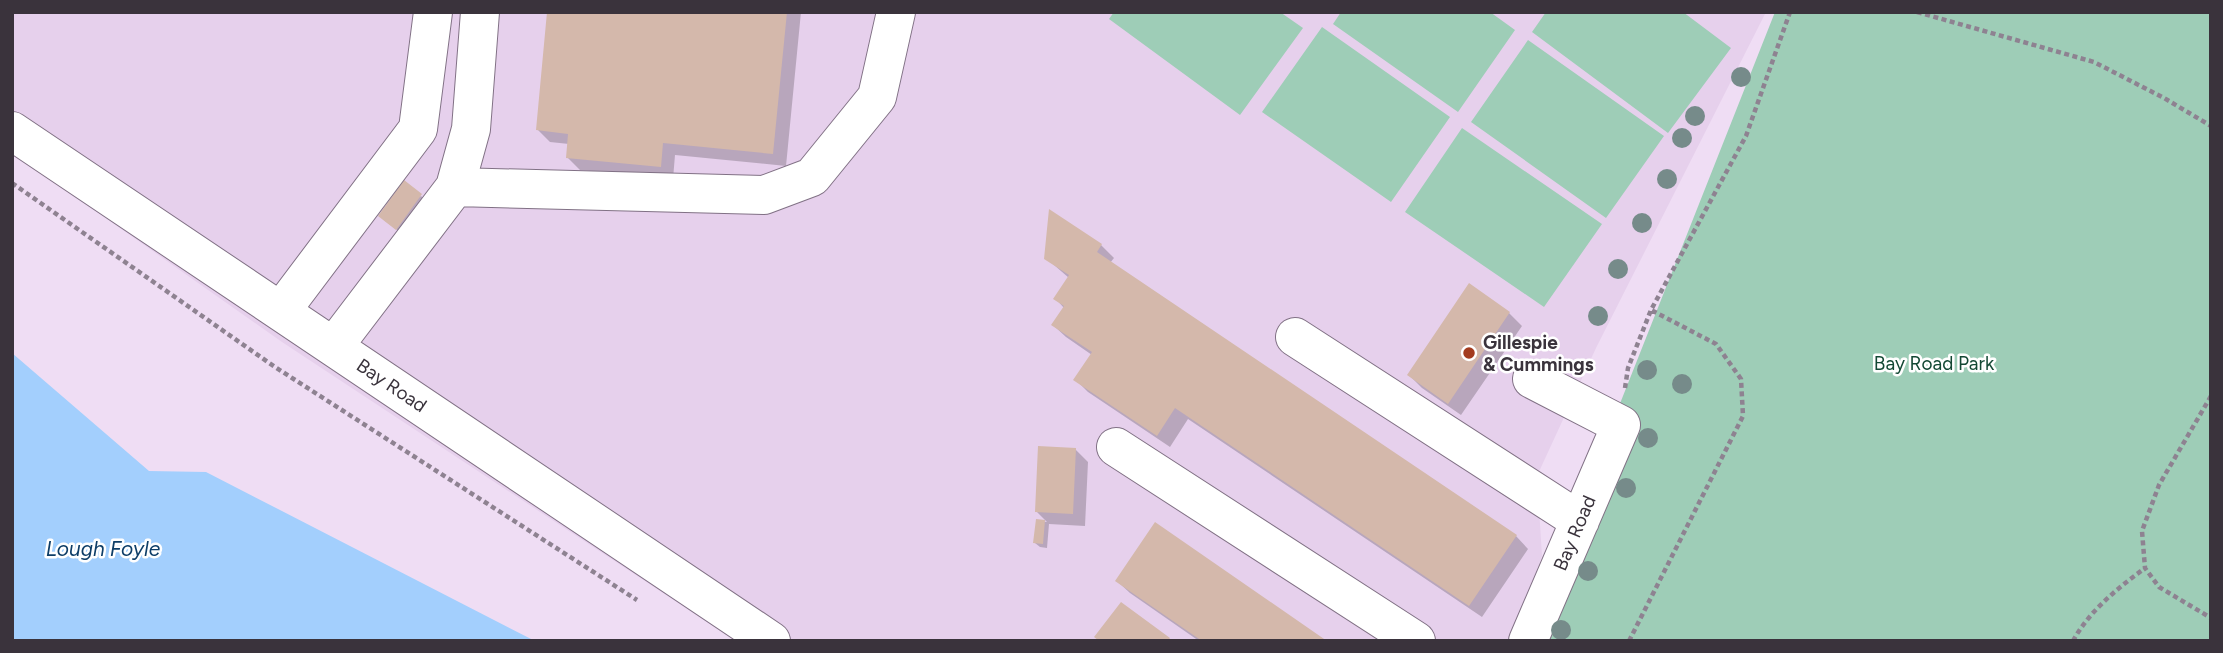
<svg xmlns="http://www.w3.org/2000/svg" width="2223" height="653" viewBox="0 0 2223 653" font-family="Figtree,sans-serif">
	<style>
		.built { fill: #e6d0ec }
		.green { fill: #9ecdb7 }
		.water { fill: #a3cffd }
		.shadow { fill: #0003 }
		.building { fill: #d4b8ab }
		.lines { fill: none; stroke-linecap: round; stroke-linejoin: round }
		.minor-casing { stroke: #817185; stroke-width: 40 }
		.path { stroke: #8e8291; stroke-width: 4.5; stroke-dasharray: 5 3.5; stroke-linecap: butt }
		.minor { stroke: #fff; stroke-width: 38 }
		.tree { fill: #768b8a }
		.poi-dot { fill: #a33b1f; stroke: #fff; stroke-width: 2.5 }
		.labels { text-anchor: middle; stroke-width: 5; stroke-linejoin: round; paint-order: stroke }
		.poi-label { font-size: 19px; font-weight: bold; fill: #3a333c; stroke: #fff; text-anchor: start }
		.park-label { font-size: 19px; fill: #134834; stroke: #fff }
		.street-label { font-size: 19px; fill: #3a333c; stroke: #fff }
		.water-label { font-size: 21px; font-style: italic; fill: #0e3e68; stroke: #fff }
	</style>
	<rect width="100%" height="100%" fill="#efddf4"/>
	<path class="built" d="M 12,12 L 1766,12 L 1596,348 L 1537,476 L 1542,556 L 1512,641 L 736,641 L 282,342 L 12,152 Z"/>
	<path class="green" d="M 1114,12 L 1280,12 L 1303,28 L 1240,115 L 1109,19 Z
		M 1341,12 L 1490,12 L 1515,30 L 1458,112 L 1333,24 Z
		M 1546,12 L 1683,12 L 1731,48 L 1668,133 L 1532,32 Z
		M 1775,12 L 2211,12 L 2211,641 L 1526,641 Z
		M 1322,27 L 1450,117 L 1391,202 L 1262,112 Z
		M 1528,40 L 1664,136 L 1606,218 L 1471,122 Z
		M 1462,128 L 1602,224 L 1544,307 L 1405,212 Z"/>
	<path class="water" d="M 12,353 L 149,471 L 206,472 L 535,641 L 12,641 Z"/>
	<path class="shadow" d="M 549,12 L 801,12 L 786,166 L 675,155 L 673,179 L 580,170 L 567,157 L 569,144 L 550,142 L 538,130 Z
		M 421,196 L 425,200 L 401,233 L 384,220 Z
		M 1101,245 L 1114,258 L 1110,263 L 1516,536 L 1528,549 L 1482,617 L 1188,419 L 1170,447 L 1088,392 L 1075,379 L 1092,355 L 1066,337 L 1053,325 L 1064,308 L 1055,298 L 1069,278 L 1046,258 Z
		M 1469,286 L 1509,313 L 1522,326 L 1461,415 L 1422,388 L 1409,375 Z
		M 1075,449 L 1088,462 L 1085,526 L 1049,524 L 1047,548 L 1040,547 L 1035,543 L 1038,521 L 1047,522 L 1037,512 Z
		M 1117,581 L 1324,641 L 1199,641 L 1130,593 Z"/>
	<path class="building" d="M 547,12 L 787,12 L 773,154 L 663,143 L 661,167 L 566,158 L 568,134 L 536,130 Z
		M 404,180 L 422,194 L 396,230 L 378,216 Z
		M 1049,209 L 1102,244 L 1097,252 L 1517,535 L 1469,606 L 1175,408 L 1157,436 L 1073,380 L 1092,352 L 1051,325 L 1064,306 L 1053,299 L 1069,275 L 1044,259 Z
		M 1469,283 L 1510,312 L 1448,404 L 1407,375 Z
		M 1038,446 L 1076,448 L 1073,514 L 1035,512 Z
		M 1036,519 L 1045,520 L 1043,544 L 1033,543 Z
		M 1155,522 L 1327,641 L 1202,641 L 1115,581 Z
		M 1121,602 L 1170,638 L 1168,641 L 1099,641 L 1094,637 Z"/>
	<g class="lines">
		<g class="minor-casing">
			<path id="minor" d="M 12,131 L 771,641
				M 455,187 L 764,195 L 812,177 L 877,97 L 896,12
				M 281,311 L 418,129 L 433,12
				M 1295,337 L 1580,521
				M 334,346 L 455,187 L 471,129 L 480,12
				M 1116,447 L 1416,641
				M 1528,641 L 1621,425 L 1532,379"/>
		</g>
		<path class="path" d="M 1917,12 L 2094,62 L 2164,98 L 2211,126
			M 12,183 L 275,367 L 637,600
			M 1625,388 L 1628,368 L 1651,310 L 1746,136 L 1790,12
			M 2211,396 L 2159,485 L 2142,531 L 2145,568 L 2159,587 L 2211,618
			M 1629,641 L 1743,416 L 1741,379 L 1716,344 L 1651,310
			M 2073,641 C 2089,611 2118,588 2145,568"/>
		<use href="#minor" class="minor"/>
	</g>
	<g class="tree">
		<circle cx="1741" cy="77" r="10"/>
		<circle cx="1695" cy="116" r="10"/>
		<circle cx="1682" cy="138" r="10"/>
		<circle cx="1667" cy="179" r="10"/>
		<circle cx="1642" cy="223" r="10"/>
		<circle cx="1618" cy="269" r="10"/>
		<circle cx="1598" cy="316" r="10"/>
		<circle cx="1647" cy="370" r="10"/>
		<circle cx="1682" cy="384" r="10"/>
		<circle cx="1648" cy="438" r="10"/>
		<circle cx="1626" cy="488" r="10"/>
		<circle cx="1588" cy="571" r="10"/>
		<circle cx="1561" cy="630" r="10"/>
	</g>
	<circle class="poi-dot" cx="1469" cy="353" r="7"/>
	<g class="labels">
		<g class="poi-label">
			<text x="1483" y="349">Gillespie<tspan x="1483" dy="22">&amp; Cummings</tspan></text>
		</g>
		<g class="park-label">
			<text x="1934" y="370">Bay Road Park</text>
		</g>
		<g class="street-label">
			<text transform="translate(392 385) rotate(34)" y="7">Bay Road</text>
			<text transform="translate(1574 533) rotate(-67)" y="7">Bay Road</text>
		</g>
		<g class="water-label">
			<text x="103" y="556">Lough Foyle</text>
		</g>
	</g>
	<rect width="2223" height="653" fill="none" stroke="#3a333c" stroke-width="28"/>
</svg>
